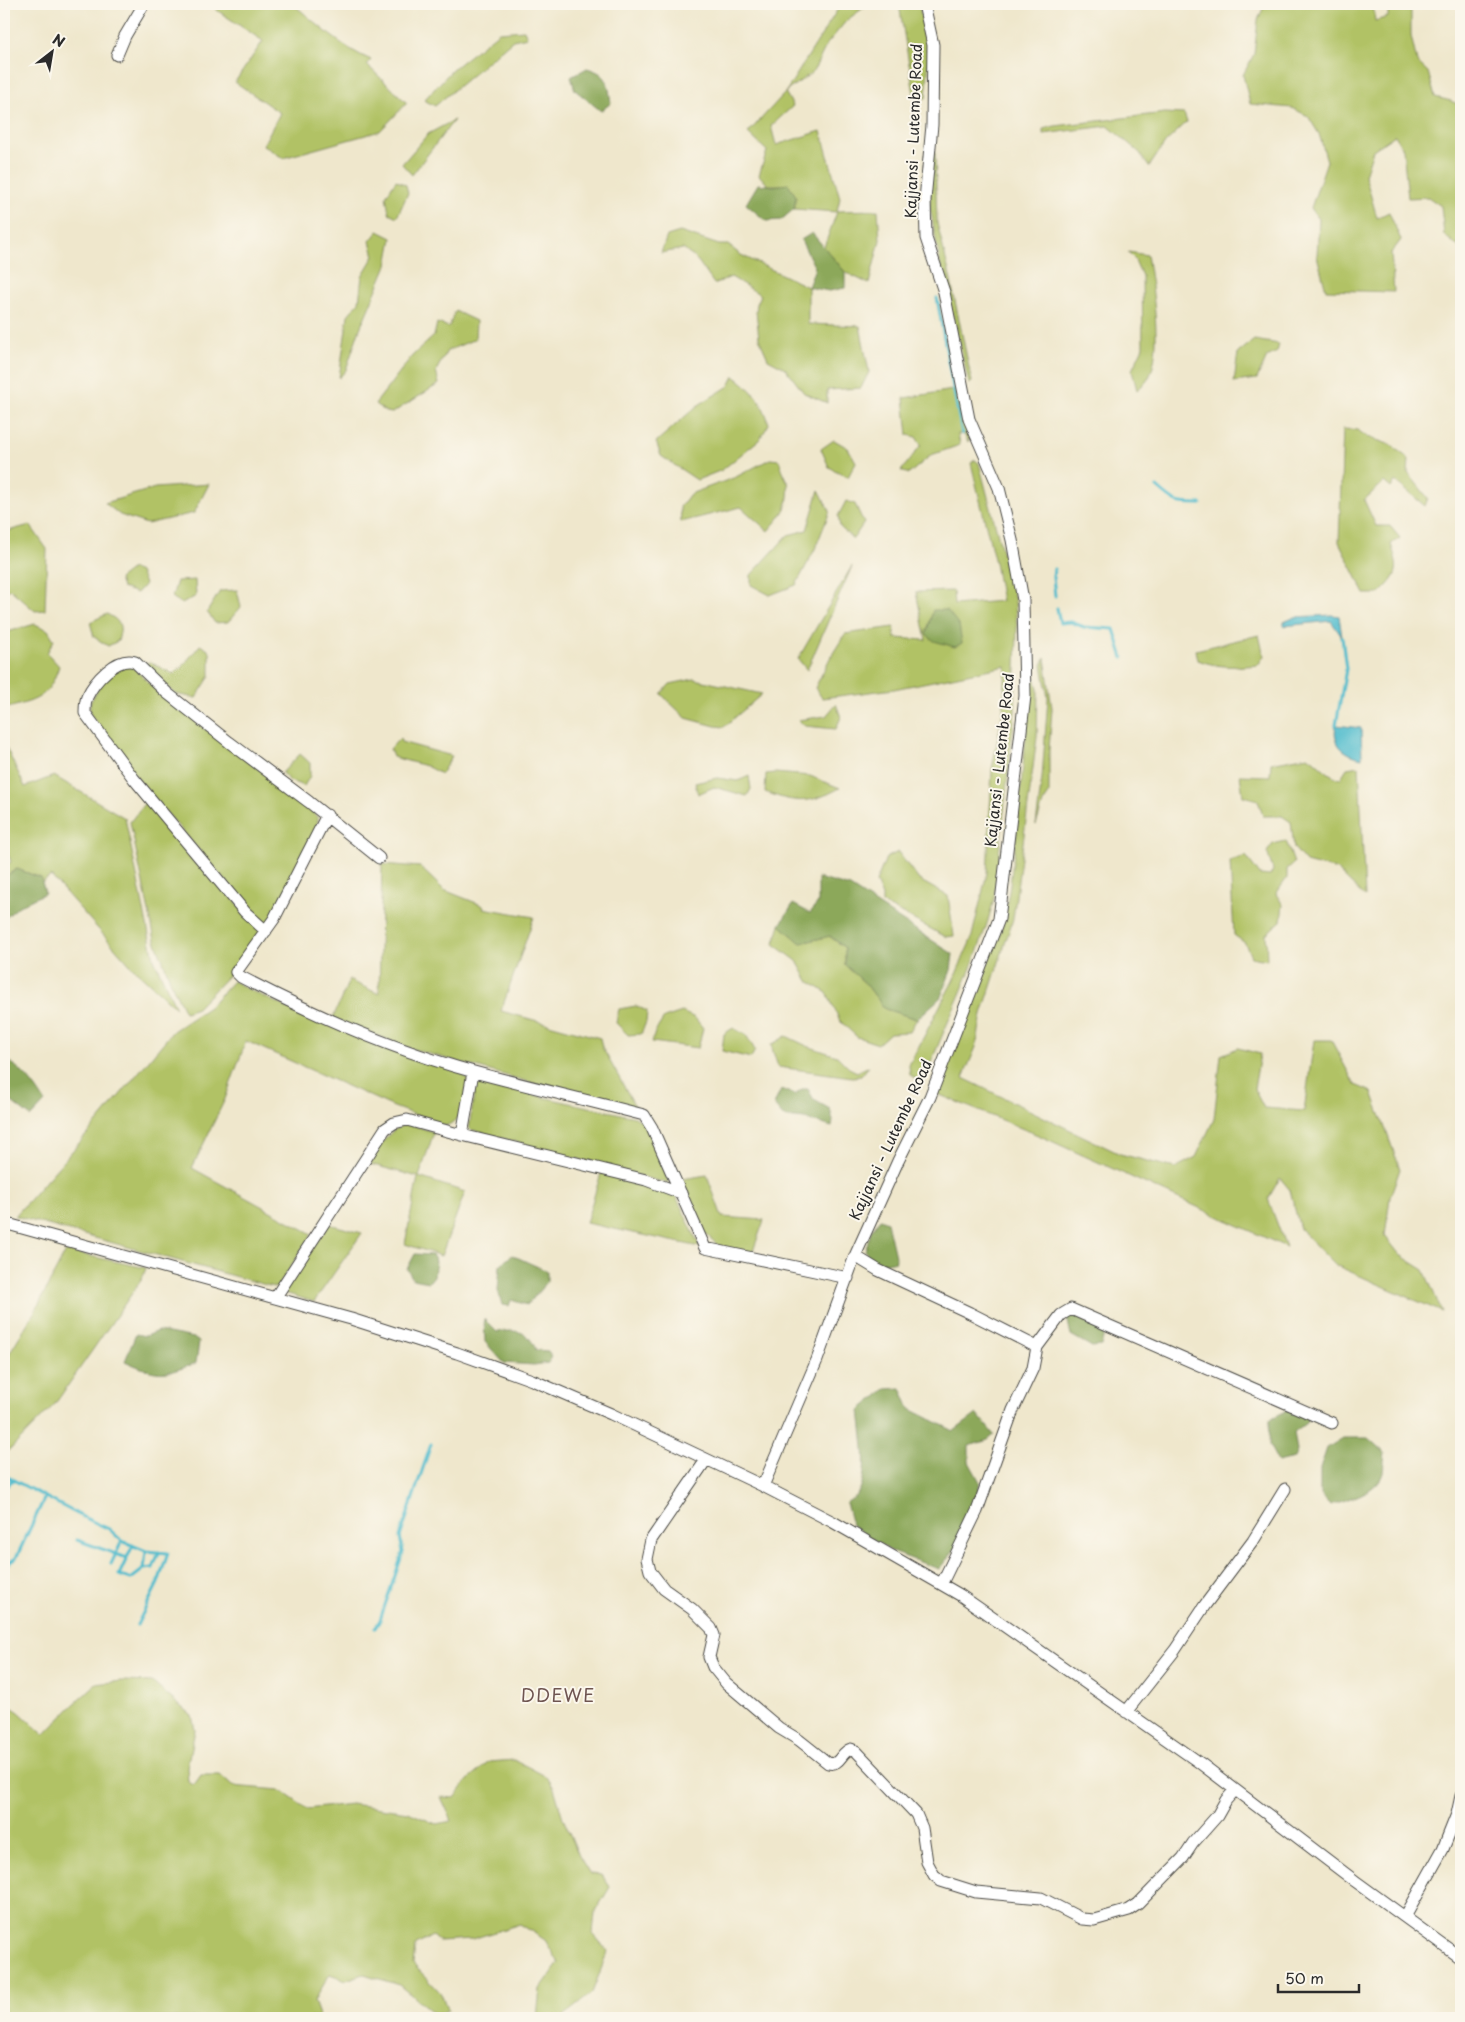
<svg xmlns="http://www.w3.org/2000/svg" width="1465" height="2022" viewBox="0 0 1465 2022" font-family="'Playpen Sans',sans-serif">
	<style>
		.green { fill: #b1c265; stroke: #6e7648 }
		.forest { fill: #8ca85a; stroke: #5c6a42 }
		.water { fill: #52bdce; stroke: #3e747c }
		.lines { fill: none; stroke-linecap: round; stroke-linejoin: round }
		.stream { stroke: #52bdce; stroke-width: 3 }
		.minor-casing { stroke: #484743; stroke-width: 13 }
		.minor { stroke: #fff; stroke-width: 11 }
		.labels { text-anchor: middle; stroke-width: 4; stroke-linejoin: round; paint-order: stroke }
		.street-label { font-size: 15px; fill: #2b2b2b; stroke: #fbf7ec }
		.quarter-label { font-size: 18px; letter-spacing: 1px; fill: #6f5551; stroke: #fbf7ec }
	</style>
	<rect width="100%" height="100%" fill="#fbf7ec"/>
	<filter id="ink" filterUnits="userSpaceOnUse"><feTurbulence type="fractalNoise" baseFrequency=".02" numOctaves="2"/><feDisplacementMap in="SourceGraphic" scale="10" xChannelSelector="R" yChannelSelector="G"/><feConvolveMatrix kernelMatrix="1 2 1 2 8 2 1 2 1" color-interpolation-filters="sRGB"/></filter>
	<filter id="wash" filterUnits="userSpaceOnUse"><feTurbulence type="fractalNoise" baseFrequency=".0096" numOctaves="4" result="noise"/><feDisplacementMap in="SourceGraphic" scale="20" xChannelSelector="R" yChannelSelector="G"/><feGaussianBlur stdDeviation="1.12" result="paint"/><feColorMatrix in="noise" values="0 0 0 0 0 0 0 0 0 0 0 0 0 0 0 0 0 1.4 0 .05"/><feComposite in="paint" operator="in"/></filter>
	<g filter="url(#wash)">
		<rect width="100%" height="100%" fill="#efe7cc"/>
		<path class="green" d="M 218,4 L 293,4 C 317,24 341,47 371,60 L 367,65 L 407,103 L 380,131 L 283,158 L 263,145 L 280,113 L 235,82 L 263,41 L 215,9 Z
			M 841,4 L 865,4 L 866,6 L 847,20 L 827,44 L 813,72 L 785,92 L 793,106 L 771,126 L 776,145 L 821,131 L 840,198 L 837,211 L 878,210 L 880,240 L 869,284 L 845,272 L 824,247 L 837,212 L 794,209 L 796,196 L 788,185 L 768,185 L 759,175 L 767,151 L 748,133 L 785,93 Z
			M 899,4 L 919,4 L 929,59 L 926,98 L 915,100 Z
			M 1265,4 L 1373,4 L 1375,21 L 1388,17 L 1388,4 L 1411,4 L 1411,36 L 1417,62 L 1428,72 L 1435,97 L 1451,101 L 1461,106 L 1461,249 L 1444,235 L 1441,206 L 1428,197 L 1408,198 L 1403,149 L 1395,135 L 1373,150 L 1365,175 L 1377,218 L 1389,212 L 1401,240 L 1391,253 L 1394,292 L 1326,290 L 1317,256 L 1319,219 L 1311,208 L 1327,161 L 1319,134 L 1308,116 L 1292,108 L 1250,104 L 1243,75 L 1254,54 L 1258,20 Z
			M 524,30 L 527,37 L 513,40 L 435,106 L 424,100 L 454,68 L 499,32 Z
			M 1165,113 L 1184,114 L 1187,122 L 1165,143 L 1149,167 L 1140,153 L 1108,126 L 1043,134 L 1043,129 L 1055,126 Z
			M 454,120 L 412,175 L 402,164 L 428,134 Z
			M 935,152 L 937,223 L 949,272 L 972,382 L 969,384 L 940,263 L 930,207 L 932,153 Z
			M 396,180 L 406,185 L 408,193 L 397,217 L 389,213 L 386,196 Z
			M 378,231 L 392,238 L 387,265 L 359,331 L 346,370 L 339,378 L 348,315 L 359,302 L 362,276 L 374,256 L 370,241 Z
			M 680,232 L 719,245 L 728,245 L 741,255 L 808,287 L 808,324 L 860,326 L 869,372 L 861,388 L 827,390 L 827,403 L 804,393 L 785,368 L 768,359 L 759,338 L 756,311 L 757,304 L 761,295 L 731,277 L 714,284 L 698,261 L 683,249 L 661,253 L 667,236 Z
			M 1128,252 L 1147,255 C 1152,285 1164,352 1148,379 C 1146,383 1140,387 1137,390 L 1132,370 L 1143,347 L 1142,276 L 1134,258 Z
			M 455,311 L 476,321 L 475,339 L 447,351 L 436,371 L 439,384 L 392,413 L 386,412 L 375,404 L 412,356 L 434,336 L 437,323 L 449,327 Z
			M 1254,340 L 1279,344 L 1277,352 L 1267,357 L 1257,379 L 1234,382 L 1238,353 Z
			M 734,376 C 751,388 764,403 769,424 L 760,439 L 722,470 L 697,480 L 661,456 L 656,442 L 697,406 L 729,386 Z
			M 959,389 L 970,438 L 968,442 L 964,434 L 958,434 L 960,445 L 931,455 L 909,474 L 901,471 L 921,445 L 916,437 L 908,435 L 904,398 Z
			M 1343,429 L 1357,430 L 1368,437 L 1391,445 L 1409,459 L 1408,473 L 1428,498 L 1425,506 L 1395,481 L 1391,488 L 1384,482 L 1364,500 L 1376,526 L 1390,526 L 1400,538 L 1391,544 C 1400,571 1399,574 1379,594 L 1365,594 L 1339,542 Z
			M 834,440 L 848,448 L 856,462 L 848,477 L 829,467 L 821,449 Z
			M 770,459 L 779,460 L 786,480 L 788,481 C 790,508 784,512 768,531 L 741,507 L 681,522 L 680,507 L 690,494 L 736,477 Z
			M 975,460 L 979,463 L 1015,600 L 1017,628 L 1015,711 L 994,899 C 978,963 946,1021 923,1083 L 910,1075 L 909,1065 L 953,981 L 971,940 L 987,873 L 992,769 L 1003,711 L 1006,666 L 894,689 L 822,698 L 815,688 L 830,658 L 845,634 L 894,627 L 895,638 L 926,640 L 916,592 L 953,591 L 954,605 L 1002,601 L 995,563 L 971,463 Z
			M 209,484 L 194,513 L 147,524 L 120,515 L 105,503 L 155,488 Z
			M 819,490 L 830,511 L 815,549 L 796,585 L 770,595 L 751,585 L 751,575 L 788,535 L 807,530 Z
			M 846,501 L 855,504 L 864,523 L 853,539 L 840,527 L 838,516 Z
			M 30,525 L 47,549 L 45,610 L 35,611 L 10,589 L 4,592 L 4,532 Z
			M 852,566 L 807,670 L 798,659 Z
			M 132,569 L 140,572 L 145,584 L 137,593 L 122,588 L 119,579 Z
			M 195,580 L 196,596 L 182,604 L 172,597 L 177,581 Z
			M 237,590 L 241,607 L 228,622 L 215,623 L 207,612 L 220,591 Z
			M 107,614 C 122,622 122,626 118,641 L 108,646 L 94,637 L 90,622 Z
			M 35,624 L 48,630 L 54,640 L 47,653 L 59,666 C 48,700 36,700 4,709 L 4,633 Z
			M 1259,635 L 1264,656 L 1258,665 C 1237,667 1218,668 1198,660 L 1196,650 Z
			M 200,645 L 210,651 L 210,676 L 196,698 L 175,694 L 145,664 L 150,662 L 173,674 L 182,667 Z
			M 1045,658 L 1052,708 L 1049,750 L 1049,794 L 1043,803 L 1036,825 L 1042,778 L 1048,698 L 1042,665 Z
			M 128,665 L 135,669 L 160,694 L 305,804 L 318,818 L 317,828 L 267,927 L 259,920 L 142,784 L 90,714 L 90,703 L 105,676 Z
			M 1032,672 L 1038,688 L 1037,737 L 1013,919 L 982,1014 L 976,1047 L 963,1078 L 1120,1154 L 1175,1168 L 1196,1157 L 1214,1119 L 1221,1055 L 1238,1048 L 1260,1054 L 1254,1089 L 1264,1108 L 1304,1111 L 1314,1040 L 1331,1040 L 1355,1085 L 1372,1092 L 1400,1169 L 1390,1197 L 1385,1236 L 1400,1255 L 1424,1270 L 1442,1312 L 1335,1265 L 1300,1229 L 1290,1190 L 1280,1178 L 1268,1199 L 1286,1247 L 1038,1135 L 935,1093 L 1001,931 L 1009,892 L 1015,846 L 1029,706 L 1029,674 Z
			M 694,679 L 762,694 L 724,727 L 715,726 L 686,718 L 661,694 L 670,684 Z
			M 836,704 L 841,717 L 836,729 L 805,726 L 798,720 L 826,716 Z
			M 400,738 L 401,742 L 452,756 L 441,774 L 426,766 L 393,757 L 390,749 Z
			M 4,743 L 25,787 L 54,776 L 125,818 L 154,959 L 176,1008 L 132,967 L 51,876 L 43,882 L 41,878 L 17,869 L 4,877 L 4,867 L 11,862 L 4,844 Z
			M 300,754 L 310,763 L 310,776 L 304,786 L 290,781 L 282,773 Z
			M 1308,756 C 1319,763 1327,775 1340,779 L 1347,768 L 1359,766 L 1365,897 L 1337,870 L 1306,862 L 1294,848 L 1291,822 L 1282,816 L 1263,816 L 1258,800 L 1243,796 L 1240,775 L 1270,776 L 1271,763 Z
			M 775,773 L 810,776 L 840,788 C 810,804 797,804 765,792 L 766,774 Z
			M 749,776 L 751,789 L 747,796 L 714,787 L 698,794 L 695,783 L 717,778 L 738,781 Z
			M 147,800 L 262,931 L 228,976 L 197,1008 L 185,1012 L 174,990 L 155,940 L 130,822 Z
			M 1286,841 L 1294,863 L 1287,869 L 1287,878 L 1276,894 L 1283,905 L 1281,921 L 1266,934 L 1267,960 L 1251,957 L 1245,943 L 1234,935 L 1230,861 L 1246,856 L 1260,875 L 1270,876 L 1273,870 L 1267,852 L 1273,844 Z
			M 898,852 L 919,880 L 948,896 L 954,936 L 946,937 L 882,903 L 882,896 L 876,882 L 886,858 Z
			M 382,864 L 420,867 L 444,890 L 484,906 L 483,908 L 534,917 L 501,1011 L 600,1038 L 602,1047 L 635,1106 L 632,1109 L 543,1086 L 409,1048 L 333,1018 L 349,980 L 379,994 Z
			M 780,925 L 801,943 L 829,936 L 845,948 L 845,965 L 866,984 L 885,1009 L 917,1019 L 909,1032 L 890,1033 L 878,1044 L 857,1037 L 840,1021 L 827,993 L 808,981 L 797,961 L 774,944 Z
			M 233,981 C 305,1020 383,1047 461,1072 L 468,1080 C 464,1097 465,1120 445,1126 L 394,1107 L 246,1041 L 225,1099 L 192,1168 L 312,1234 L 277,1288 L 15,1216 L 95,1125 L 173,1031 L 209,1007 Z
			M 636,1006 L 647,1011 L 646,1022 L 641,1034 L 628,1035 L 616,1023 L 619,1009 Z
			M 682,1012 L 695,1018 L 703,1028 L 698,1048 L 652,1042 L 655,1032 L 664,1018 Z
			M 733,1028 L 746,1035 L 755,1050 L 751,1058 L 722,1051 L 724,1034 Z
			M 786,1036 L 807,1046 L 837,1056 L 849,1068 L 857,1072 L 869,1066 L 861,1076 L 852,1077 L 778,1067 L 771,1045 Z
			M 480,1078 L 542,1097 L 635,1117 L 646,1124 L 661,1160 L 669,1184 L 469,1129 L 476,1082 Z
			M 409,1124 L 434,1132 L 419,1177 L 465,1192 L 441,1256 L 405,1244 L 418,1177 L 370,1164 C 379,1147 389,1127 409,1124 Z
			M 601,1173 L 675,1194 L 700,1247 L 586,1223 Z
			M 707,1175 L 722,1217 L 764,1220 L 752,1254 L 719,1246 L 700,1229 L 682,1179 Z
			M 329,1224 L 362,1233 L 314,1302 L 285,1293 L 286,1288 Z
			M 66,1251 L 146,1268 L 142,1279 L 55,1404 L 4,1456 L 4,1362 L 35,1311 Z
			M 122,1681 L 152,1682 L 192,1716 L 195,1730 L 187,1767 L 188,1782 L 194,1785 L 201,1775 L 220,1775 L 232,1786 L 280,1790 L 307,1809 L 351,1804 L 408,1812 L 436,1824 L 452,1821 L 441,1797 L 455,1798 L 468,1780 L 489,1762 L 514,1760 L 530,1768 L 547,1777 L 554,1788 L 563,1818 L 579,1856 L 590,1874 L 602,1875 L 610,1887 L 595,1912 L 593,1934 L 608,1951 L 592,1993 L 567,2013 L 564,2018 L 537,2018 L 540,1989 L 559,1963 L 545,1940 L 520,1924 L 472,1939 L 438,1941 L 432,1936 L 415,1946 L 413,1964 L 440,1992 L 448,2010 L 436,2015 L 400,1985 L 364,1974 L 346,1980 L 330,1974 L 314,2001 L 320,2018 L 4,2018 L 4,1702 L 19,1712 L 44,1735 L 71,1707 L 96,1684 Z"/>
		<path class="forest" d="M 587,68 C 609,74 608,83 611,103 L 601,111 L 575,90 L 571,77 Z
			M 758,184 L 773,186 L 788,184 L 796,196 L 794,209 L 781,220 L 766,221 L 746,204 Z
			M 812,233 L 845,272 L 845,288 L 829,291 L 808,287 L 815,268 L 801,240 Z
			M 933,610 L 947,610 L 959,625 L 962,643 L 955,647 L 934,641 L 926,634 Z
			M 17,869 L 41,878 L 45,893 L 19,906 L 4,919 L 4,877 Z
			M 818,878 L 850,887 L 953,954 L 951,970 L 941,997 L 917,1019 L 885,1009 L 866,984 L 845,965 L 845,948 L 830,936 L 801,943 L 780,925 L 793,904 L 810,913 L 818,903 Z
			M 4,1058 C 22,1069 34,1084 45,1102 L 31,1117 L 8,1099 L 4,1100 Z
			M 781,1089 L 795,1095 L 802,1089 L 808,1089 L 814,1100 L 830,1109 L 833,1121 L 832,1127 L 805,1119 L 784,1117 L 774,1105 Z
			M 880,1219 L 887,1222 L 896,1261 C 882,1265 873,1264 865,1251 L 871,1231 Z
			M 415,1254 L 432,1255 L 436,1261 L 434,1276 L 429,1282 L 413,1279 L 407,1269 Z
			M 512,1255 L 547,1271 L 547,1282 L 527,1305 L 511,1300 L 509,1306 L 502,1305 L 498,1290 L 500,1265 Z
			M 1074,1314 L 1104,1334 L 1101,1346 L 1092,1347 L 1071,1335 L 1067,1317 Z
			M 484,1319 L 497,1332 C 516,1330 528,1329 536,1350 L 548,1351 L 552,1357 L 548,1363 L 534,1365 L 504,1363 L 485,1342 Z
			M 159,1331 L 194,1338 L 199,1342 L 196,1363 C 163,1376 158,1376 125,1361 L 136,1334 L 145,1336 Z
			M 901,1388 L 910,1409 L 954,1431 L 977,1414 L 994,1435 L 988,1440 L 969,1446 L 969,1462 L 980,1482 L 971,1521 L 955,1549 L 939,1569 L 890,1551 L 852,1525 L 846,1503 C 850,1500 856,1497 858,1493 C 870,1474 862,1432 860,1410 L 886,1389 Z
			M 1290,1409 L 1308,1419 L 1306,1423 L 1294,1432 L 1297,1451 L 1294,1458 L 1278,1462 L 1269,1445 L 1270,1419 Z
			M 1343,1438 L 1368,1438 L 1385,1453 C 1384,1459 1384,1466 1383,1473 C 1377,1493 1348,1499 1330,1505 L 1320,1494 L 1320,1469 L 1327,1448 Z"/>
		<path class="water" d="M 1333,615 L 1339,616 L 1342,637 L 1331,621 L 1284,626 L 1284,622 L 1295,617 Z
			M 1336,725 L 1361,728 L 1362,758 C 1344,754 1332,745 1336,725 Z"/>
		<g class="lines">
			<path class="stream" d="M 937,298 L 947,354
				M 947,356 L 962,434
				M 1157,487 C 1176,504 1176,504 1201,504
				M 1054,569 L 1053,577 L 1055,596
				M 1057,608 L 1060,623 L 1071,622 L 1084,627 L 1114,629 L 1123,658
				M 1336,725 L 1346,669 L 1342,637
				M 4,1475 L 83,1517 L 109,1529 L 122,1541 L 146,1551 L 168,1553 L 158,1583 L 137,1625
				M 4,1489 L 13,1479
				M 77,1540 L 127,1558
				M 133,1545 L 119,1575 L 131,1579 L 144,1569 L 146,1551
				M 111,1564 L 122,1541
				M 4,1566 L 16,1558 L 45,1497
				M 144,1569 L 153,1568 L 159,1552
				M 375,1628 L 380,1620 L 403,1552 L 400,1537 L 431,1444"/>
		</g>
	</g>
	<g filter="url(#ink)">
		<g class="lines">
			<g class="minor-casing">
				<path id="minor" d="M 117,55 L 125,36 L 144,4
					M 327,815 L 274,919 L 236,972 L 241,977 C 316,1016 393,1050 474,1072 C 530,1087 587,1100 644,1115 L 652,1128 L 705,1248 L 848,1278
					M 266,931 L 245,912 L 134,779 L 85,713 C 85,707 85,702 87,697 C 94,682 116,656 135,662 L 167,693 L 229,742 L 309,802 L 379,858
					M 462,1135 L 473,1072
					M 4,1223 L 351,1319 L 457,1353 L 532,1380 L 611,1414 L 763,1486 L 833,1522 L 960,1595 L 1200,1763 L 1355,1881 L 1461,1958
					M 855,1256 L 878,1270 L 970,1313 L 1037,1347
					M 275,1298 L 385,1129 L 394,1123 L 407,1120 L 462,1135 L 646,1180 L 681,1193
					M 706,1460 L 651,1540 L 647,1559 L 650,1571 L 664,1589 L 692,1609 L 711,1628 L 714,1635 L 709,1657 L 713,1667 L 726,1683 L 779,1728 L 799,1740 L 828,1763 C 841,1766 840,1752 851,1749 L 856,1751 L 916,1814 L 922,1828 L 927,1862 L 934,1875 L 941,1881 L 976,1892 L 1041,1898 L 1082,1919 L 1094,1920 L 1129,1910 L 1138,1904 L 1183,1858 L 1193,1843 L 1217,1816 L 1226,1800 L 1235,1790
					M 763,1486 L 817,1360 L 855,1256 L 898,1161 L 930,1097 L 999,919 L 1025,696 L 1023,600 L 1012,540 L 999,488 L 969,419 L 944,292 L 926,238 L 925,200 L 932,125 L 933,45 L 924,4
					M 942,1583 L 977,1511 L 1013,1410 L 1033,1368 L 1037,1347 L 1061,1315 L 1071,1309 L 1332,1423
					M 1126,1712 L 1175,1650 L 1205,1605 L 1253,1541 L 1285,1489
					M 1405,1917 L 1443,1849 L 1457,1814 L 1461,1796"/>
			</g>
			<use href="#minor" class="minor"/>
		</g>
	</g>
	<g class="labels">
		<g class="street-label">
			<text transform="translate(914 131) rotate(-88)" y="5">Kajjansi - Lutembe Road</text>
			<text transform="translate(1000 760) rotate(-84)" y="5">Kajjansi - Lutembe Road</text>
			<text transform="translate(891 1140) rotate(-65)" y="5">Kajjansi - Lutembe Road</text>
		</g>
		<g class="quarter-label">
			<text x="558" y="1702">DDEWE</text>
		</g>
	</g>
	<rect width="1465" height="2022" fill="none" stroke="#fbf7ec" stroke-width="20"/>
	<g transform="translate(52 52) rotate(31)" stroke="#fbf7ec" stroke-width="4" paint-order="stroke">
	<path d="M0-4L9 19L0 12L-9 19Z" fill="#2b2b2b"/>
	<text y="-8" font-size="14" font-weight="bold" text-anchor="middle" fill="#2b2b2b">N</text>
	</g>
	<path d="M1278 1984v8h81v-8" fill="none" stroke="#2b2b2b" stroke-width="2.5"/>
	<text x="1285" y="1984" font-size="15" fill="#2b2b2b" stroke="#fbf7ec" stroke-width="4" paint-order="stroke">50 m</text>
</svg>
